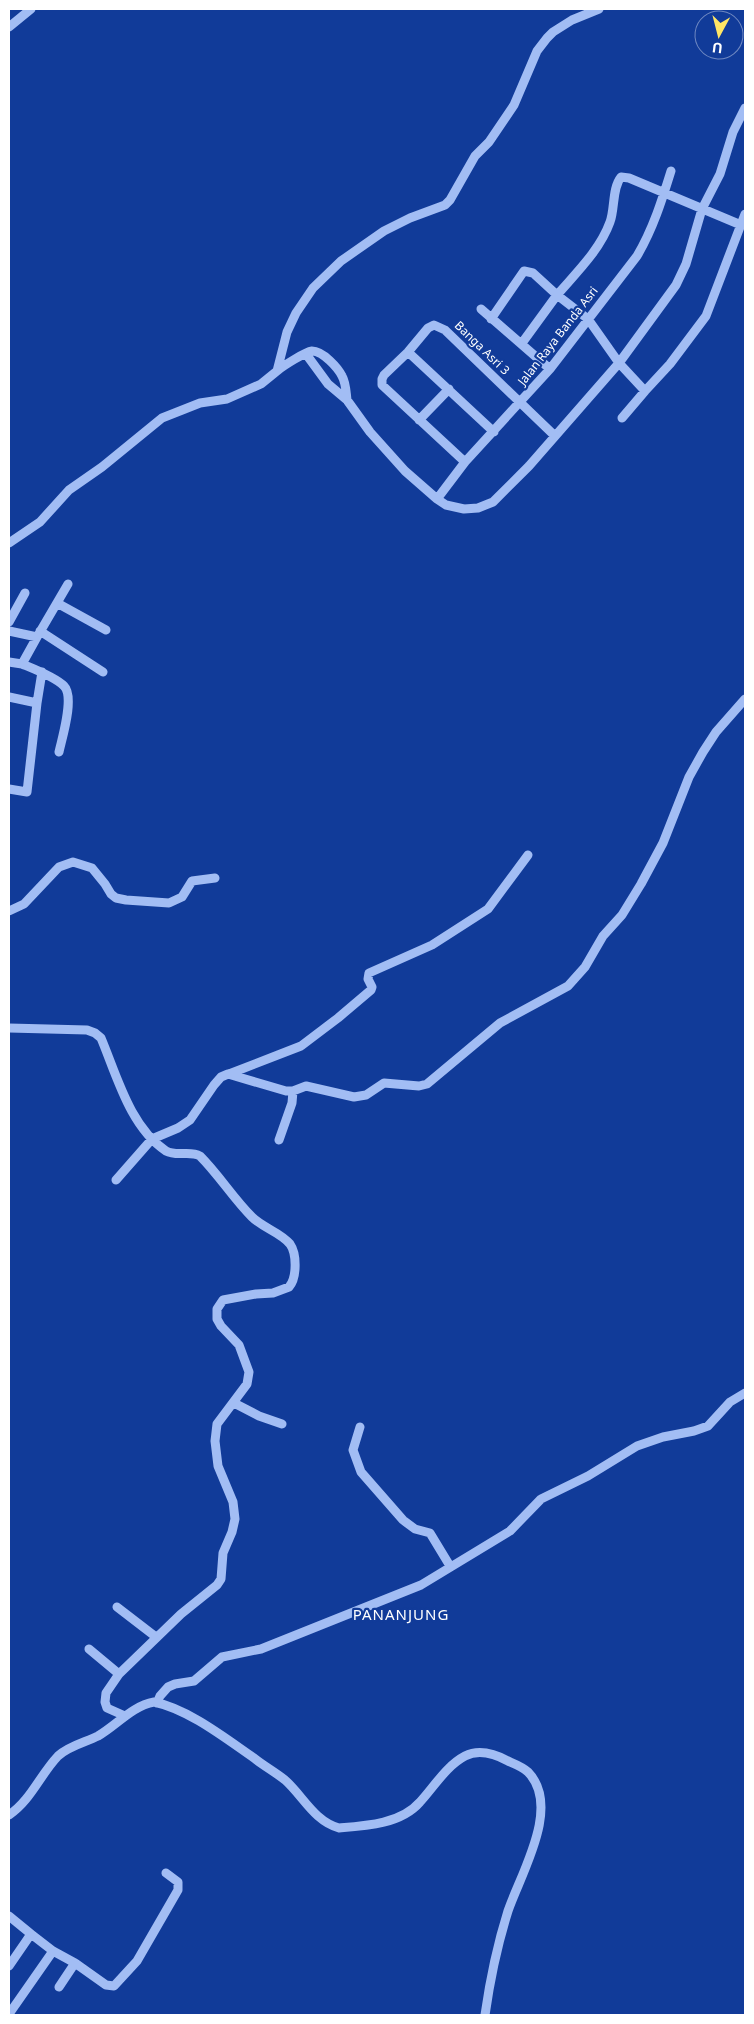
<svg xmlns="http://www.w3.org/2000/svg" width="754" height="2024" viewBox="0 0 754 2024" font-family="'Noto Sans',sans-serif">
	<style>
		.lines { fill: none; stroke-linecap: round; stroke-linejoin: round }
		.minor { stroke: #a2bdf4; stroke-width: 9 }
		.labels { text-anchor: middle; stroke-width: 4.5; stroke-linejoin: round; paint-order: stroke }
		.street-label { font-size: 12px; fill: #fff; stroke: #113b99 }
		.quarter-label { font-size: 15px; letter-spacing: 1px; fill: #fff; stroke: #113b99 }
	</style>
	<rect width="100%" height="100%" fill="#113b99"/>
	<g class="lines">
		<path class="minor" d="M 9,27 L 31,9
			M 481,309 L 550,369
			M 491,319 L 524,271 L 533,273 L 557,295 C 576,273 600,250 610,222 C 615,209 612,188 621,177 L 629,178 L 741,225
			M 522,343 L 557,295 L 588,319 L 619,363 L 676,285 L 686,264 L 702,209 L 720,174 L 733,132 L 745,108
			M 408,352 L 494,432
			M 306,354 L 328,384 L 347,400 L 370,432 L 405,471 L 437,499 L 446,505 L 464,509 L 478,508 L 493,502 L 529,466 L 619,363 L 645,391 L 670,364 L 706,316 L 745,214
			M 277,371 C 283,366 305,352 312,351 C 323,351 338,368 342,376 C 346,383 346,392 347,400
			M 622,418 L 645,391
			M 419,420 L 449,389
			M 465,462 L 382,385 L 382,379 L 384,375 L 408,352 L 428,328 L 434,325 L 445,330 L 555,436
			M 437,499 L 465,462 L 550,369 L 637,256 C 653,229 662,200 671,171
			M 9,543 L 40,522 L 69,490 L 102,467 L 162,418 L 200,403 L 227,399 L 261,384 L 277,371 L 287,332 L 296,313 L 313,288 L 341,261 L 384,231 L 410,218 L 445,205 L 450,200 L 475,156 L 489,142 L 514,105 L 537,51 L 547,38 L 553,32 L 572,20 L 599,9
			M 57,603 L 106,630
			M 9,622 L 25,593
			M 9,631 L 37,637 L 68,584
			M 40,631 L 103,672
			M 9,662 L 22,664 L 37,637
			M 22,664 C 34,669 55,677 64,686 C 75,697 62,738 59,752
			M 9,697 L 37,703 L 27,792 L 9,789
			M 37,703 L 42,672
			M 9,911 L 24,904 L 59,867 L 73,862 L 92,868 L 105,884 L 111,894 L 116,898 L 126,900 L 169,903 L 182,897 L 192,881 L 215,878
			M 9,1028 L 87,1030 L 95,1033 L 101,1038 C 117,1076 130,1127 166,1151 C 177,1157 190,1150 200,1156 C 219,1175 233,1198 252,1217 C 263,1228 280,1232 290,1244 C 297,1254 297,1278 289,1287 L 273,1293 L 256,1294 L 223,1300 L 217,1309 L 217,1319 L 221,1326 L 239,1345 L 249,1372 L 247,1384 L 217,1424 L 215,1441 L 218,1466 L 233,1502 L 235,1519 L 232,1532 L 223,1553 L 221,1579 L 217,1585 L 181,1614 L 119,1674 L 106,1693 L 105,1702 L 107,1708 L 125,1716
			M 229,1074 L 301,1046 L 338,1018 L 371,990 L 372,987 L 368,979 L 369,973 L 432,945 L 488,909 L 528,855
			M 279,1140 L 292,1103 L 293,1091
			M 116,1180 L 152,1139 L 178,1128 L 190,1120 L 214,1085 L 221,1077 L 228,1074 L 286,1091 L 293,1091 L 306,1086 L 354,1097 L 366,1095 L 384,1083 L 419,1086 L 427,1084 L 500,1023 L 568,986 L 585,967 L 603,936 L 622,915 L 641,884 L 663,843 L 689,777 L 703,752 L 716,732 L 745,699
			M 234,1403 L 259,1416 L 282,1424
			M 360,1427 L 353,1450 L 361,1472 L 403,1520 L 415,1529 L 430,1533 L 450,1566
			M 117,1607 L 156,1637
			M 89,1649 L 119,1674
			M 157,1703 L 160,1696 L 168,1687 L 175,1684 L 194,1681 L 222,1657 L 261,1649 L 421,1585 L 510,1531 L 541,1499 L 588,1476 L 637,1446 L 663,1437 L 694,1431 L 708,1426 L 730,1402 L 745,1393
			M 9,1815 C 31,1800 40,1775 58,1756 C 68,1746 86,1742 98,1736 C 117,1725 132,1706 154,1702 C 188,1709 225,1738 254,1758 C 264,1766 275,1772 285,1780 C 303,1796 314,1821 339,1828 C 366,1826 401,1824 420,1802 C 434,1787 446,1766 465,1756 C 479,1749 495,1754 508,1761 C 515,1764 523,1767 528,1772 C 562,1807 520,1875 508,1911 C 497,1946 490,1980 485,2015
			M 9,1916 L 31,1934 L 9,1966
			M 31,1934 L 53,1951 L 75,1963 L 106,1985 L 114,1986 L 137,1961 L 178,1890 L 178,1882 L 166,1873
			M 59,1987 L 75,1963
			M 9,2014 L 53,1951"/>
	</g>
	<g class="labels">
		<g class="street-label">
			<text transform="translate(558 336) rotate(-52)" y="4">Jalan Raya Banda Asri</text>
			<text transform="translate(482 348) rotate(44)" y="4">Banga Asri 3</text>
		</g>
		<g class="quarter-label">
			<text x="401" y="1620">PANANJUNG</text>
		</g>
	</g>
	<rect width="754" height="2024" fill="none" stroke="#ffffff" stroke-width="20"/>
	<g transform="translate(719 35) rotate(187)"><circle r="24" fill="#113b99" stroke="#7089c2"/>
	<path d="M0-4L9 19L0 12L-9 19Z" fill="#ffe665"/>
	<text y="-8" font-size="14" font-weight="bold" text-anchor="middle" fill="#ffffff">U</text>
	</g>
</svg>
